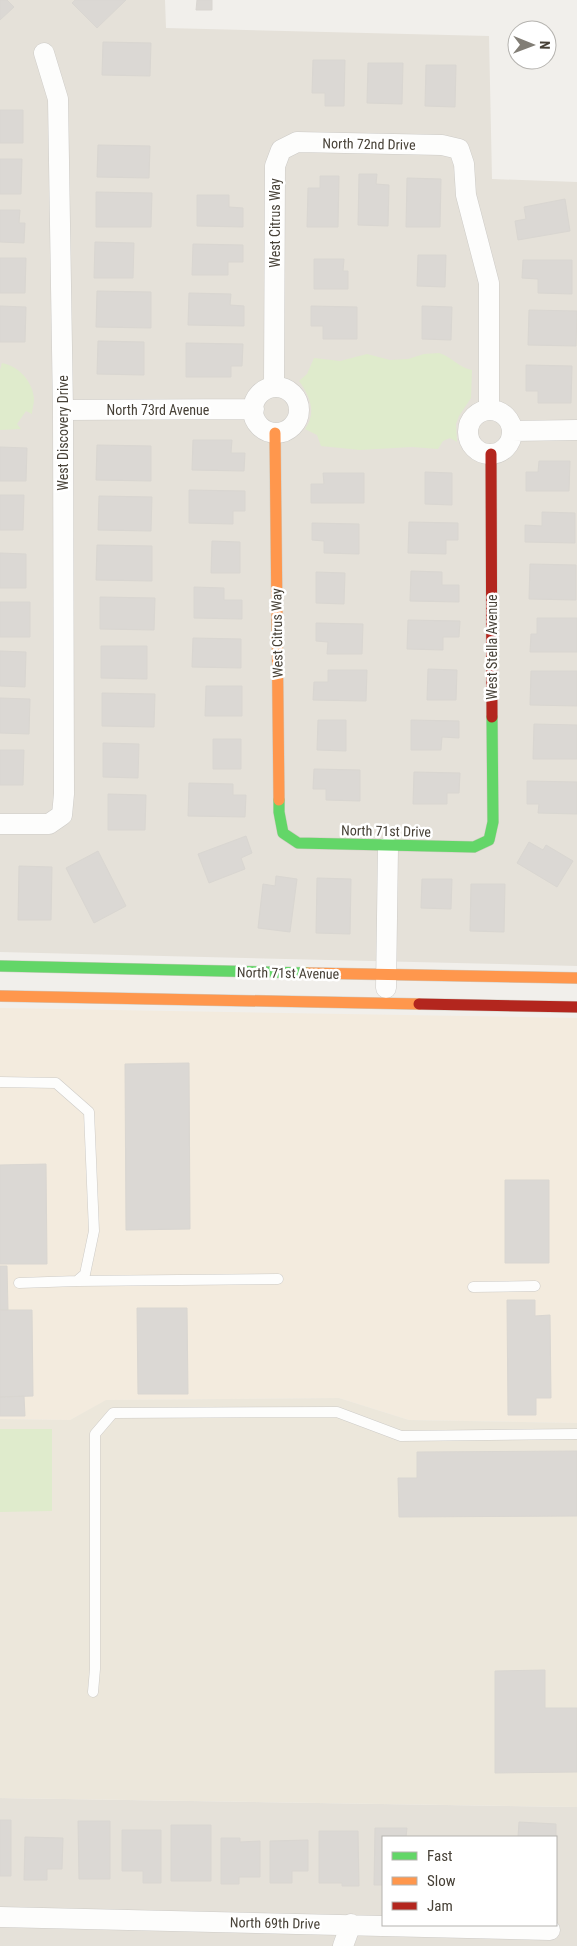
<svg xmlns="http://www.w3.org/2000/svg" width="577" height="1946" viewBox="0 0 577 1946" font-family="'Roboto Condensed',sans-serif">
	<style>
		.residential { fill: #e5e1d9; fill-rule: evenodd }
		.commercial { fill: #f3ebde }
		.education { fill: #ece7db }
		.green { fill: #dfebcc }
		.building { fill: #dbd8d4; stroke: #d9d6d1 }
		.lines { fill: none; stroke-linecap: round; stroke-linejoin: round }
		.lane-casing { stroke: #cdcbc7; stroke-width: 11 }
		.street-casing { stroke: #cdcbc7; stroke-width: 21 }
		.fast-casing { stroke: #d0ccc2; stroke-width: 12 }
		.slow-casing { stroke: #d0ccc2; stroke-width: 12 }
		.jam-casing { stroke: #d0ccc2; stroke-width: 12 }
		.lane { stroke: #fdfdfc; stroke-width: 10 }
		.street { stroke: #fdfdfc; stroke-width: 20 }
		.fast { stroke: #63d668; stroke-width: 11 }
		.slow { stroke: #ff974d; stroke-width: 11 }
		.jam { stroke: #b3261e; stroke-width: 11 }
		.labels { text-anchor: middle; stroke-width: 5; stroke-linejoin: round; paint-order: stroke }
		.street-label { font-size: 14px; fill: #474137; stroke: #fff }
	</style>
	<rect width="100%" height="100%" fill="#f1efeb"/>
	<path class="residential" d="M 0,0 L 165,0 L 166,28 L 489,36 L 492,179 L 577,182 L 577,966 L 0,952 Z
		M 0,1798 L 577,1807 L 577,1946 L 0,1946 ZM 383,1837 L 556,1837 L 556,1925 L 383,1925 Z"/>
	<path class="commercial" d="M 0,1008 L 577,1018 L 577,1423 L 409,1420 L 339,1398 L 107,1400 L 70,1420 L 0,1419 Z"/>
	<path class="education" d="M 339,1398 L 409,1420 L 577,1423 L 577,1807 L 0,1798 L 0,1419 L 70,1420 L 106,1400 Z"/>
	<path class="green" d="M 439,353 C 452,357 459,368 472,370 L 471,398 L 459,416 L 456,424 L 457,442 L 450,438 L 443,441 L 438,449 L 412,447 L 360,450 L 321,446 L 317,435 L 305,429 C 317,413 310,396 299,381 L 307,374 L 314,358 L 340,361 L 367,354 L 390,360 L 408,359 L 424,354 Z
		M 2,363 C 19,366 33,382 34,399 C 34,404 32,409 32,414 L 26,411 L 17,424 L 21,429 L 0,430 L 0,370 Z
		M 0,1429 L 52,1429 L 52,1511 L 0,1512 Z"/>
	<path class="building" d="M 0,0 L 7,0 L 14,7 L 0,20 Z
		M 75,0 L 126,0 L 97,28 L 72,3 Z
		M 197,0 L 212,0 L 212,10 L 196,10 Z
		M 103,42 L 151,43 L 150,76 L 102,75 Z
		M 313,60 L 345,60 L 344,106 L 325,106 L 325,93 L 312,93 Z
		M 368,63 L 403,63 L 402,104 L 367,103 Z
		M 426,65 L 456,65 L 455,107 L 425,106 Z
		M 0,110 L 23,110 L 23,143 L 0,143 Z
		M 98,145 L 150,146 L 149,178 L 97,177 Z
		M 0,159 L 22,159 L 21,194 L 0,194 Z
		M 359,174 L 377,174 L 376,184 L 389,185 L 388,226 L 358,225 Z
		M 320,176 L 339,176 L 338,227 L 307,227 L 308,188 L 320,188 Z
		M 407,178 L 441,179 L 440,227 L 406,227 Z
		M 96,192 L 152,193 L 151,227 L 96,227 Z
		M 197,195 L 229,195 L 229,207 L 243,208 L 243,227 L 197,226 Z
		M 565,199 L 570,231 L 518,240 L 515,221 L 526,219 L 524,207 Z
		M 0,210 L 20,210 L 19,223 L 25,223 L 24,243 L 0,242 Z
		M 95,242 L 134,243 L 133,278 L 94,278 Z
		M 193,244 L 243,245 L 243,262 L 228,262 L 228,275 L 192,275 Z
		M 418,255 L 446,255 L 445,287 L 417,286 Z
		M 0,258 L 26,258 L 25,293 L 0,293 Z
		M 314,259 L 344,259 L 343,271 L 348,271 L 348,289 L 314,289 Z
		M 523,260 L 572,260 L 572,294 L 538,293 L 538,279 L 522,278 Z
		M 97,291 L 151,292 L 151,328 L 96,327 Z
		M 189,293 L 231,294 L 230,305 L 244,306 L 244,326 L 188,325 Z
		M 0,306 L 26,307 L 25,342 L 0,342 Z
		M 311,306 L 357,307 L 357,339 L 323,339 L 323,326 L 311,326 Z
		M 422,306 L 452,307 L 451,340 L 422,339 Z
		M 529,310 L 577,311 L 576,346 L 528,345 Z
		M 98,341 L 144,342 L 144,375 L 97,374 Z
		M 186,343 L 243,344 L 242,366 L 231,366 L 231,377 L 186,377 Z
		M 526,365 L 572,366 L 571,403 L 538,403 L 538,391 L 526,391 Z
		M 193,440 L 232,440 L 231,453 L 245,453 L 244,471 L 192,470 Z
		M 97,445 L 151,446 L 151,481 L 96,480 Z
		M 0,447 L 27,448 L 26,481 L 0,481 Z
		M 539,461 L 570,461 L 569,491 L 526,491 L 526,472 L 538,472 Z
		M 425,472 L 452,473 L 452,505 L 425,504 Z
		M 323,473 L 364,473 L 364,503 L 311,503 L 311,484 L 324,484 Z
		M 189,490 L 245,491 L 245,511 L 233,511 L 233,524 L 189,523 Z
		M 0,495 L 24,495 L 23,530 L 0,530 Z
		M 99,496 L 152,497 L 151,531 L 98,530 Z
		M 542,512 L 575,513 L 575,543 L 525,542 L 525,525 L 542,526 Z
		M 409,522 L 458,523 L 458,540 L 446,540 L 446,554 L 408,553 Z
		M 312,523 L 359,524 L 359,554 L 324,553 L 324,541 L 312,540 Z
		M 212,541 L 240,542 L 240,573 L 211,573 Z
		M 97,545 L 152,546 L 152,581 L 96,580 Z
		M 0,553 L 26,554 L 26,588 L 0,588 Z
		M 530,564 L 576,565 L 576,600 L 529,599 Z
		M 411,571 L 442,572 L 442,585 L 459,585 L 459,602 L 410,601 Z
		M 316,572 L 345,573 L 344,604 L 316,603 Z
		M 194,587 L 224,588 L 224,600 L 242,600 L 242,619 L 194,618 Z
		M 100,597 L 155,598 L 154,630 L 100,629 Z
		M 0,602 L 30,602 L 30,637 L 0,637 Z
		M 537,618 L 577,618 L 577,652 L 530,652 L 531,634 L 537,634 Z
		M 408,620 L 460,621 L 459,637 L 443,637 L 443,650 L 407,649 Z
		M 316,623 L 363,624 L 362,654 L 327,654 L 328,642 L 316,641 Z
		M 193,638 L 241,639 L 241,668 L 192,667 Z
		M 101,646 L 147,646 L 147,679 L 101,678 Z
		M 0,651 L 26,652 L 25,687 L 0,686 Z
		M 428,669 L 457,670 L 456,700 L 427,700 Z
		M 328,670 L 367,670 L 366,701 L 313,700 L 314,682 L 328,682 Z
		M 531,671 L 577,671 L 577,706 L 530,705 Z
		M 206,686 L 242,686 L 242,716 L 205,716 Z
		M 102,693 L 155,694 L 154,727 L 102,726 Z
		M 0,698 L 30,699 L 29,734 L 0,733 Z
		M 318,720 L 346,720 L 346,751 L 317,750 Z
		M 411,720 L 459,721 L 459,738 L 442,737 L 441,750 L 411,750 Z
		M 534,724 L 577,725 L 577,759 L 533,759 Z
		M 213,739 L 241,739 L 241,769 L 213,769 Z
		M 103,743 L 139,744 L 138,778 L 103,777 Z
		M 0,750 L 24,750 L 23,785 L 0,785 Z
		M 314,769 L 360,770 L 360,801 L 326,800 L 326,789 L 313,789 Z
		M 414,772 L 460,773 L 459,793 L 447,793 L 447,804 L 413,804 Z
		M 527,781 L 577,782 L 577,814 L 538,813 L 539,804 L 527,804 Z
		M 189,783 L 233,784 L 233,795 L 246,795 L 245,817 L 188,816 Z
		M 108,794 L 146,795 L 145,830 L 108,830 Z
		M 246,836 L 252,853 L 241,858 L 245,869 L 209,883 L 198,854 Z
		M 529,842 L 543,850 L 546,845 L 573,861 L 557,887 L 517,863 Z
		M 98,851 L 126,906 L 94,923 L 66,868 Z
		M 19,866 L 52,867 L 51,920 L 18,920 Z
		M 276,876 L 297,879 L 290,932 L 258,928 L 263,884 L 275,886 Z
		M 317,878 L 351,879 L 350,934 L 316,933 Z
		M 422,879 L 452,879 L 451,909 L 421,908 Z
		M 471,884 L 505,884 L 504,932 L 470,931 Z
		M 189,1063 L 190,1229 L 126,1230 L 125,1064 Z
		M 46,1164 L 47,1264 L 0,1264 L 0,1165 Z
		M 505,1180 L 549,1180 L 549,1263 L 505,1263 Z
		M 0,1266 L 7,1266 L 8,1310 L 0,1310 Z
		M 507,1300 L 535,1300 L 535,1316 L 550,1315 L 551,1398 L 536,1398 L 536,1415 L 508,1415 Z
		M 137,1308 L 187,1308 L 188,1394 L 138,1394 Z
		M 0,1310 L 32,1310 L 33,1396 L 0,1397 Z
		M 24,1396 L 25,1416 L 0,1416 L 0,1397 Z
		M 577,1451 L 577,1516 L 399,1517 L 398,1478 L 417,1478 L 417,1452 Z
		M 545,1670 L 545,1708 L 577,1708 L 577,1772 L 495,1773 L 495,1671 Z
		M 0,1820 L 11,1820 L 11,1876 L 0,1876 Z
		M 78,1821 L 110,1821 L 110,1879 L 79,1879 Z
		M 519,1822 L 556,1824 L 556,1837 L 518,1837 Z
		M 171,1825 L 211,1825 L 211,1881 L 171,1881 Z
		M 375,1828 L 407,1828 L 406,1837 L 383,1837 L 383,1885 L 374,1885 Z
		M 122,1830 L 161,1830 L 161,1883 L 143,1883 L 143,1871 L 122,1871 Z
		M 319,1831 L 358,1831 L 359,1886 L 342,1886 L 342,1883 L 319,1883 Z
		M 25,1837 L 63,1838 L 62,1869 L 47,1869 L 47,1880 L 24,1880 Z
		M 221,1838 L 240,1838 L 240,1842 L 260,1841 L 260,1877 L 239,1877 L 239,1884 L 221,1884 Z
		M 308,1840 L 308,1871 L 292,1871 L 292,1883 L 270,1883 L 270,1841 Z"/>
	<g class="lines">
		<g class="lane-casing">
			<path id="lane" d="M 0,1082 L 56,1083 L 89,1112 L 94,1231 L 85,1274 L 77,1281 L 19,1283
				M 77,1281 L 278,1279
				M 473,1287 L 535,1286
				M 93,1692 L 95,1669 L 95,1434 L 113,1413 L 337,1412 L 401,1436 L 577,1434"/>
		</g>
		<g class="street-casing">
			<path id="street" d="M 274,387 L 275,166 L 281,150 L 297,142 L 442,145 L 459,149 L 464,164 L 466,195 L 489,283 L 489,410
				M253 410a23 23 0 1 1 46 0a23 23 0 1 1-46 0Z
				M 63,410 L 254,409
				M468 432a22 22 0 1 1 44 0a22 22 0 1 1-44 0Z
				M 512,431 L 577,430
				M 0,824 L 49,824 L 62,815 L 64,794 L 63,410 L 58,99 L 44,53
				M 386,988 L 388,847
				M 0,1917 L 550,1930
				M 343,1946 L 351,1924"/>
		</g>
		<g class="fast-casing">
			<path id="fast" d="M 279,800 L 279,812 L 283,833 L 298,843 L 474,847 L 489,840 L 493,822 L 492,717
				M 0,966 L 307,973"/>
		</g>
		<g class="slow-casing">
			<path id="slow" d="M 275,433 L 279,800
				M 307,973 L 577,978
				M 0,996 L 419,1004"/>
		</g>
		<g class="jam-casing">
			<path id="jam" d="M 491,454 L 492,717
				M 419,1004 L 577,1007"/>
		</g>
		<use href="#lane" class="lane"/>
		<use href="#street" class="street"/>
		<use href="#fast" class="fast"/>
		<use href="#slow" class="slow"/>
		<use href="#jam" class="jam"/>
	</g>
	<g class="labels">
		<g class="street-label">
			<text transform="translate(369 144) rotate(1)" y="5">North 72nd Drive</text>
			<text transform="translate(275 223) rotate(-90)" y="5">West Citrus Way</text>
			<text x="158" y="415">North 73rd Avenue</text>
			<text transform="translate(63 433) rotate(-90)" y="5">West Discovery Drive</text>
			<text transform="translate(277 633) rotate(-91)" y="5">West Citrus Way</text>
			<text transform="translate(492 647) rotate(-90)" y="5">West Stella Avenue</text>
			<text transform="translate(386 831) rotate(1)" y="5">North 71st Drive</text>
			<text transform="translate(288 973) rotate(1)" y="5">North 71st Avenue</text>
			<text transform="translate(275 1923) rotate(1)" y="5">North 69th Drive</text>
		</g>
	</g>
	<rect x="382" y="1836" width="175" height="90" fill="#ffffff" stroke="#b5b3af"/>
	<rect x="392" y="1852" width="25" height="8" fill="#63d668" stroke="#b5b3af"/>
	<text x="427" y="1861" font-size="15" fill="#474137">Fast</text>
	<rect x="392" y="1877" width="25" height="8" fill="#ff974d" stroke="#b5b3af"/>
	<text x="427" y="1886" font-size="15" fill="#474137">Slow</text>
	<rect x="392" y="1902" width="25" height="8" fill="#b3261e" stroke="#b5b3af"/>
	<text x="427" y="1911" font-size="15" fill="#474137">Jam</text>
	<g transform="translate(532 45) rotate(91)"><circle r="24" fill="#ffffff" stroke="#b5b3af"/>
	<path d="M0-4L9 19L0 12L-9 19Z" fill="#827e76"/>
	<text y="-8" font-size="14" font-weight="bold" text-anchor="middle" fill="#474137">N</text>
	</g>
</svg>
